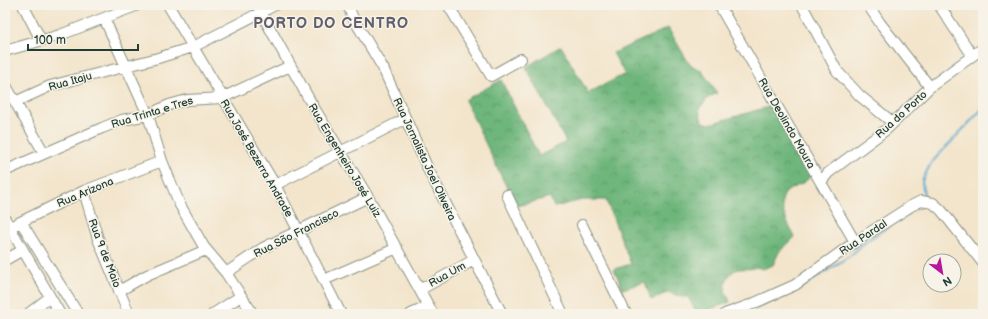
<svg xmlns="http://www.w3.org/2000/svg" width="988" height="319" viewBox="0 0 988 319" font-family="'Balsamiq Sans',sans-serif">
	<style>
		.forest { fill: url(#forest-crowns); stroke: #467a58 }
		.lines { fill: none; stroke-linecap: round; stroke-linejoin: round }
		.stream { stroke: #54a8cf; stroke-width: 2 }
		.minor-casing { stroke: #899180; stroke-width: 12 }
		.minor { stroke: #fff; stroke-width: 10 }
		.labels { text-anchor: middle; stroke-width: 3; stroke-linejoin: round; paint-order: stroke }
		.street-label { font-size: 11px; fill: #1f3d34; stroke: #f7f3e8 }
		.district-label { font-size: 15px; font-weight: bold; letter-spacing: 1px; fill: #625f6f; stroke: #f7f3e8 }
	</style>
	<defs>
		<pattern id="forest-crowns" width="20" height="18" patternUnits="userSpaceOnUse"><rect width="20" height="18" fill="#6eb67c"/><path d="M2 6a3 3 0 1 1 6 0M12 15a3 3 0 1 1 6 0" fill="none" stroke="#5a9566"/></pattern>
	</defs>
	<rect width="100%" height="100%" fill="#f7f3e8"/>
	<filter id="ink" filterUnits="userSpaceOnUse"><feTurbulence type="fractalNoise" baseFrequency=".025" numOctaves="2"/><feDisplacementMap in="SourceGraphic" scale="8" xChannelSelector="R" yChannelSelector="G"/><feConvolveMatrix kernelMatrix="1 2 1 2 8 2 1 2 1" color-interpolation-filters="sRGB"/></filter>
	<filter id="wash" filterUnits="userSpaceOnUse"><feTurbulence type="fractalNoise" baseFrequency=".012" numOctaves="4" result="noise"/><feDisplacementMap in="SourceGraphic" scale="16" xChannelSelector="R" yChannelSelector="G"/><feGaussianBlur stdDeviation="0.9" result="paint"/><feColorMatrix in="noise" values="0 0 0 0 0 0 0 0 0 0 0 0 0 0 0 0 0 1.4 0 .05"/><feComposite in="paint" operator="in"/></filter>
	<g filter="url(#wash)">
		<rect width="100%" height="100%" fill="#f3e5cc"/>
		<path class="forest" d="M 668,28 L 690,65 L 701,70 L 717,93 L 708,98 L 699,109 L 702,122 L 710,124 L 771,106 L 812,175 C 803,185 799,184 789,190 C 773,200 789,226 795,237 L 779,252 L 773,265 L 763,269 L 756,267 C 750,270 747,268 740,269 C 731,269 724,281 725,290 C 726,294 729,298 730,302 L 697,314 L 688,297 L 681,297 L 668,292 L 651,300 L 645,282 L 623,289 L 614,269 L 631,264 L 606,200 L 582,200 L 554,207 L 550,197 L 518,206 L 504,182 L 465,100 L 501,80 L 539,156 L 566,142 L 526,67 L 561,46 L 588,93 L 625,74 L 613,53 Z"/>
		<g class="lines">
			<path class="stream" d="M 924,196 L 922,181 L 931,163 L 983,108
				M 756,308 L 791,293 L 807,284 L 851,255 L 868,240 L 908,214"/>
		</g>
	</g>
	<g filter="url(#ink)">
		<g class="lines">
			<g class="minor-casing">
				<path id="minor" d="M 23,5 L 41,40
					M 168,5 L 275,185 L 341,314
					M 257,5 L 310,101 L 368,197 L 433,314
					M 348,5 L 352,16 L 383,68 L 428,169 L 502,314
					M 448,5 L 491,76 L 521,59
					M 719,5 L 855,242
					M 802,5 L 837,71 L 860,96 L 892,122
					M 868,5 L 880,23 L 930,87
					M 939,5 L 972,55
					M 104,18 L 148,115 L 162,161 L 180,205 L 204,247 L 226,273 L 253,314
					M 5,51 L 60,35 L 138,5
					M 5,84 L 44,153
					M 15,102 L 50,86 L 158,58 L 193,47 L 275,5
					M 5,171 L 102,128 L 122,120 L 148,115 L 169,105 L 187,100 L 222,98 L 290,66
					M 821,182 L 828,173 L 887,129 L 930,87 L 983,48
					M 275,185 L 405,119
					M 84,191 L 98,239 L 129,314
					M 507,195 L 563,314
					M 5,219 L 60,314
					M 21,222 L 78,314
					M 582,225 L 626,314
					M 10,227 L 84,191 L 162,161
					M 5,260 L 23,250
					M 226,273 L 263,248 L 368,197
					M 324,280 L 397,248
					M 421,289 L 474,260
					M 119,291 L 147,275 L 206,250
					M 28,314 L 50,297
					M 213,314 L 241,296
					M 411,314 L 429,306
					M 725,314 L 750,305 L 795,285 L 855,242 L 911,206 L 921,201 L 933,203 L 941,210 L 983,263"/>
			</g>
			<use href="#minor" class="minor"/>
		</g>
	</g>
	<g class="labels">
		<g class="street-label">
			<text transform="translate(70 81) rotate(-16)" y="4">Rua Itaju</text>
			<text transform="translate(152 112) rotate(-17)" y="4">Rua Trinta e Tres</text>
			<text transform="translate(901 114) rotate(-42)" y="4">Rua do Porto</text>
			<text transform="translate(787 123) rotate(60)" y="4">Rua Deolindo Moura</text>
			<text transform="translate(257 158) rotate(60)" y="4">Rua José Bezerra Andrade</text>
			<text transform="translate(425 159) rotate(65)" y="4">Rua Jornalista Joel Oliveira</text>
			<text transform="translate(345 160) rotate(59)" y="4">Rua Engenheiro José Luiz</text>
			<text transform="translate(85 192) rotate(-23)" y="4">Rua Arizona</text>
			<text transform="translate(296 233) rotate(-27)" y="4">Rua São Francisco</text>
			<text transform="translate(863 237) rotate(-34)" y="4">Rua Pardal</text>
			<text transform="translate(105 253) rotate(69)" y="4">Rua 9 de Maio</text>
			<text transform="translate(447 274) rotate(-29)" y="4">Rua Um</text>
		</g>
		<g class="district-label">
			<text x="331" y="28">PORTO DO CENTRO</text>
		</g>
	</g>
	<rect width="988" height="319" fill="none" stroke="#f7f3e8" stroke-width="20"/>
	<g transform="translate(942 273) rotate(149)"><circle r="19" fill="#f7f3e8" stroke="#a1aaa0"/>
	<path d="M0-3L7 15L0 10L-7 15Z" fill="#b5179e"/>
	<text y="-6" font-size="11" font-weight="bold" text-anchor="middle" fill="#1f3d34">N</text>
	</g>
	<path d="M28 44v6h110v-6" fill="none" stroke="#1f3d34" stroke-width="2"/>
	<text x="34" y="44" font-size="12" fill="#1f3d34" stroke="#f7f3e8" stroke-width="3" paint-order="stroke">100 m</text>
</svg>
